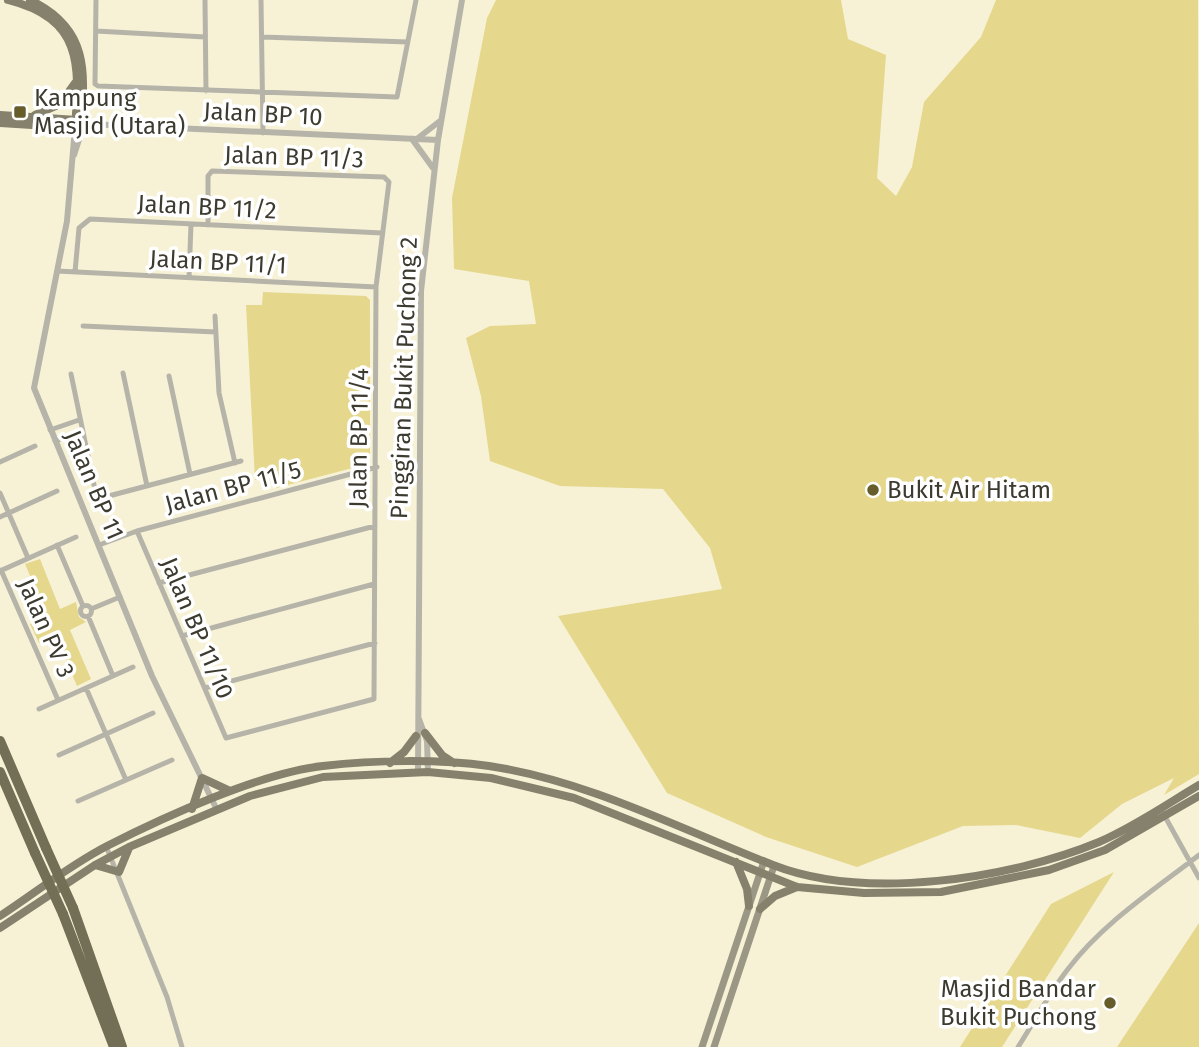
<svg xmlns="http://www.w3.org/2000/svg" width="1199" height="1047" viewBox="0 0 1199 1047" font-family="'Fira Sans',sans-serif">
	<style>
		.green { fill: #e5d78c }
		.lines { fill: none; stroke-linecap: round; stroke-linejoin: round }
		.minor { stroke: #b6b4a9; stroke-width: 5 }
		.tertiary { stroke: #b6b4a9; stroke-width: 6 }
		.secondary { stroke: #9a9785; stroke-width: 7 }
		.primary { stroke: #85816c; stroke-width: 8 }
		.motorway { stroke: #736f56; stroke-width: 10 }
		.motorway-bridge { stroke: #736f56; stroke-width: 10 }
		.poi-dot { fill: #675d2a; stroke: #fff; stroke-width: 2.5 }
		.labels { text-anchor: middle; stroke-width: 7; stroke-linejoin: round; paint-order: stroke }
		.poi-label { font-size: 24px; fill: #3d3b30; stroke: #fff; text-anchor: start }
		.street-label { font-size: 24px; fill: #3d3b30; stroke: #fff }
	</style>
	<rect width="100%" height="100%" fill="#f7f2d6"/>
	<path class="green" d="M 496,0 L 841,0 L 848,39 L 886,55 L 877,178 L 896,196 L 912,167 L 924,102 L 981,37 L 996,0 L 1198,0 L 1199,774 L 1164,795 L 1174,778 L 1122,804 L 1080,838 L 1016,825 L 963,826 L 857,867 L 766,837 L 667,793 L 558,616 L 722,589 L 710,548 L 663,489 L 560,486 L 490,461 L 481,396 L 466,338 L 490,326 L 536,324 L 529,281 L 454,269 L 452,198 L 487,18 Z
		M 263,292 L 366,296 L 370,300 L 370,457 L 364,465 L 276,488 L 273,475 L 255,480 L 246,305 L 262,305 Z
		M 40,559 L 60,609 L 76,602 L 79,617 L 86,622 L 70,630 L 91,679 L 77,686 L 56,637 L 39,643 L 30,624 L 47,616 L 25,564 Z
		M 1114,872 L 1002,1047 L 960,1047 L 1051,904 Z
		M 1199,923 L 1199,1047 L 1117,1047 Z"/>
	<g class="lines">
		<path class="minor" d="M 96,0 L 95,84 L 98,86 L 397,97 L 416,0
			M 205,0 L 206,91
			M 261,0 L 263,133
			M 96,31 L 205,37
			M 262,37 L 408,42
			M 57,271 L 376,287
			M 75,272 L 79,228 L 90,219 L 382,233
			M 189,278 L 191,224
			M 215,316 L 219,393 L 235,463
			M 83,326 L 216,332
			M 123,373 L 147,486
			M 71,374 L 94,485 L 98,493 L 105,497 L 241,461
			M 169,376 L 190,474
			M 50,430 L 79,420
			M 55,441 L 82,432
			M 0,462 L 35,446
			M 0,493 L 28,558
			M 0,517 L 57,491
			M 137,531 L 226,738 L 374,699 L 376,287 L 389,182 L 384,177 L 212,171 L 208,176 L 208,225
			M 57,545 L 83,606
			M 99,545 L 137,531 L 377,467
			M 1,570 L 58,700
			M 0,571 L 76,537
			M 159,583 L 375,526
			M80.5 611a5.5 5.5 0 1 1 11 0a5.5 5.5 0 1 1-11 0Z
			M 91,609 L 120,597
			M 88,616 L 113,676
			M 182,636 L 374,584
			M 86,688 L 126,780
			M 205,688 L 375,643
			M 39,709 L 133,667
			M 59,755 L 153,713
			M 78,801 L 172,760
			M 1163,813 L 1199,878
			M 106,846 L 167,997 L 182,1047
			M 1018,1047 C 1035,1021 1049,993 1068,969 C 1103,923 1154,890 1199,855"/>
		<path class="tertiary" d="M 81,121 L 88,124 L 438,140
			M 75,128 L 67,221 L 34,388 L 152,676 L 217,810
			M 418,138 L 440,121
			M 412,139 L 433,168
			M 74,155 L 83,127
			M 419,719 L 427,741 L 428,772
			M 418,773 L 421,291 L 438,140 L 462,0"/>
		<path class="secondary" d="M 702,1047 L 764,861
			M 714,1047 L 774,866"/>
		<path class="primary" d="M 8,0 C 82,19 80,63 75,128
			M 0,115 L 77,120
			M 35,115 L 60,104 L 75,83
			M 0,123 L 80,128 C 86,72 89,28 30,0
			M 425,733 L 442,755 L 454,763
			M 390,763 L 404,752 L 416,736
			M 192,809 L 202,778 L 230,791
			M 736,862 L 747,889 L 749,906
			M 95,865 L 119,872 L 129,848
			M 760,909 L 775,896 L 797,887
			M 0,916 C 35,893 70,865 107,846 C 164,817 260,773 323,766 C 374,760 439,759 489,766 C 589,781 680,829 773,865 C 865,901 1010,879 1099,842 C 1134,827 1167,804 1199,785
			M 0,928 L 95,865 L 129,847 L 250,796 L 323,777 L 428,772 L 491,778 L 574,798 L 797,887 L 864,893 L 941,892 L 1049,870 L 1105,850 L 1199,796"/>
		<path class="motorway" d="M 0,741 L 46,848
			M 0,772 L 35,853
			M 73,908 L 122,1047
			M 63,914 L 114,1047"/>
		<path class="motorway-bridge" d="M 46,848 L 73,908
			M 35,853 L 63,914"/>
	</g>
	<g class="poi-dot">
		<rect x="13" y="105" width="14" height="14" rx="3.5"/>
		<circle cx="873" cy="490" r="7"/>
		<circle cx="1110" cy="1003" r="7"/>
	</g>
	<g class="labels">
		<g class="poi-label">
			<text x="34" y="106">Kampung<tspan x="34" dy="28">Masjid (Utara)</tspan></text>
			<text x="887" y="498">Bukit Air Hitam</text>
			<text x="1096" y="997" text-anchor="end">Masjid Bandar<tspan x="1096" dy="28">Bukit Puchong</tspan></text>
		</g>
		<g class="street-label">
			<text transform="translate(263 114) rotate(3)" y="8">Jalan BP 10</text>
			<text transform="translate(294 157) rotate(2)" y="8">Jalan BP 11/3</text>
			<text transform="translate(207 207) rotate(3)" y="8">Jalan BP 11/2</text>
			<text transform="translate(218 262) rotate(3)" y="8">Jalan BP 11/1</text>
			<text transform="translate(404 378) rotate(-88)" y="8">Pinggiran Bukit Puchong 2</text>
			<text transform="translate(359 438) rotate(-89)" y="8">Jalan BP 11/4</text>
			<text transform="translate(94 485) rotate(67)" y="8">Jalan BP 11</text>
			<text transform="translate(233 487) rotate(-15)" y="8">Jalan BP 11/5</text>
			<text transform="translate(46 628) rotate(66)" y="8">Jalan PV 3</text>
			<text transform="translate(197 628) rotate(67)" y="8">Jalan BP 11/10</text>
		</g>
	</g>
</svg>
